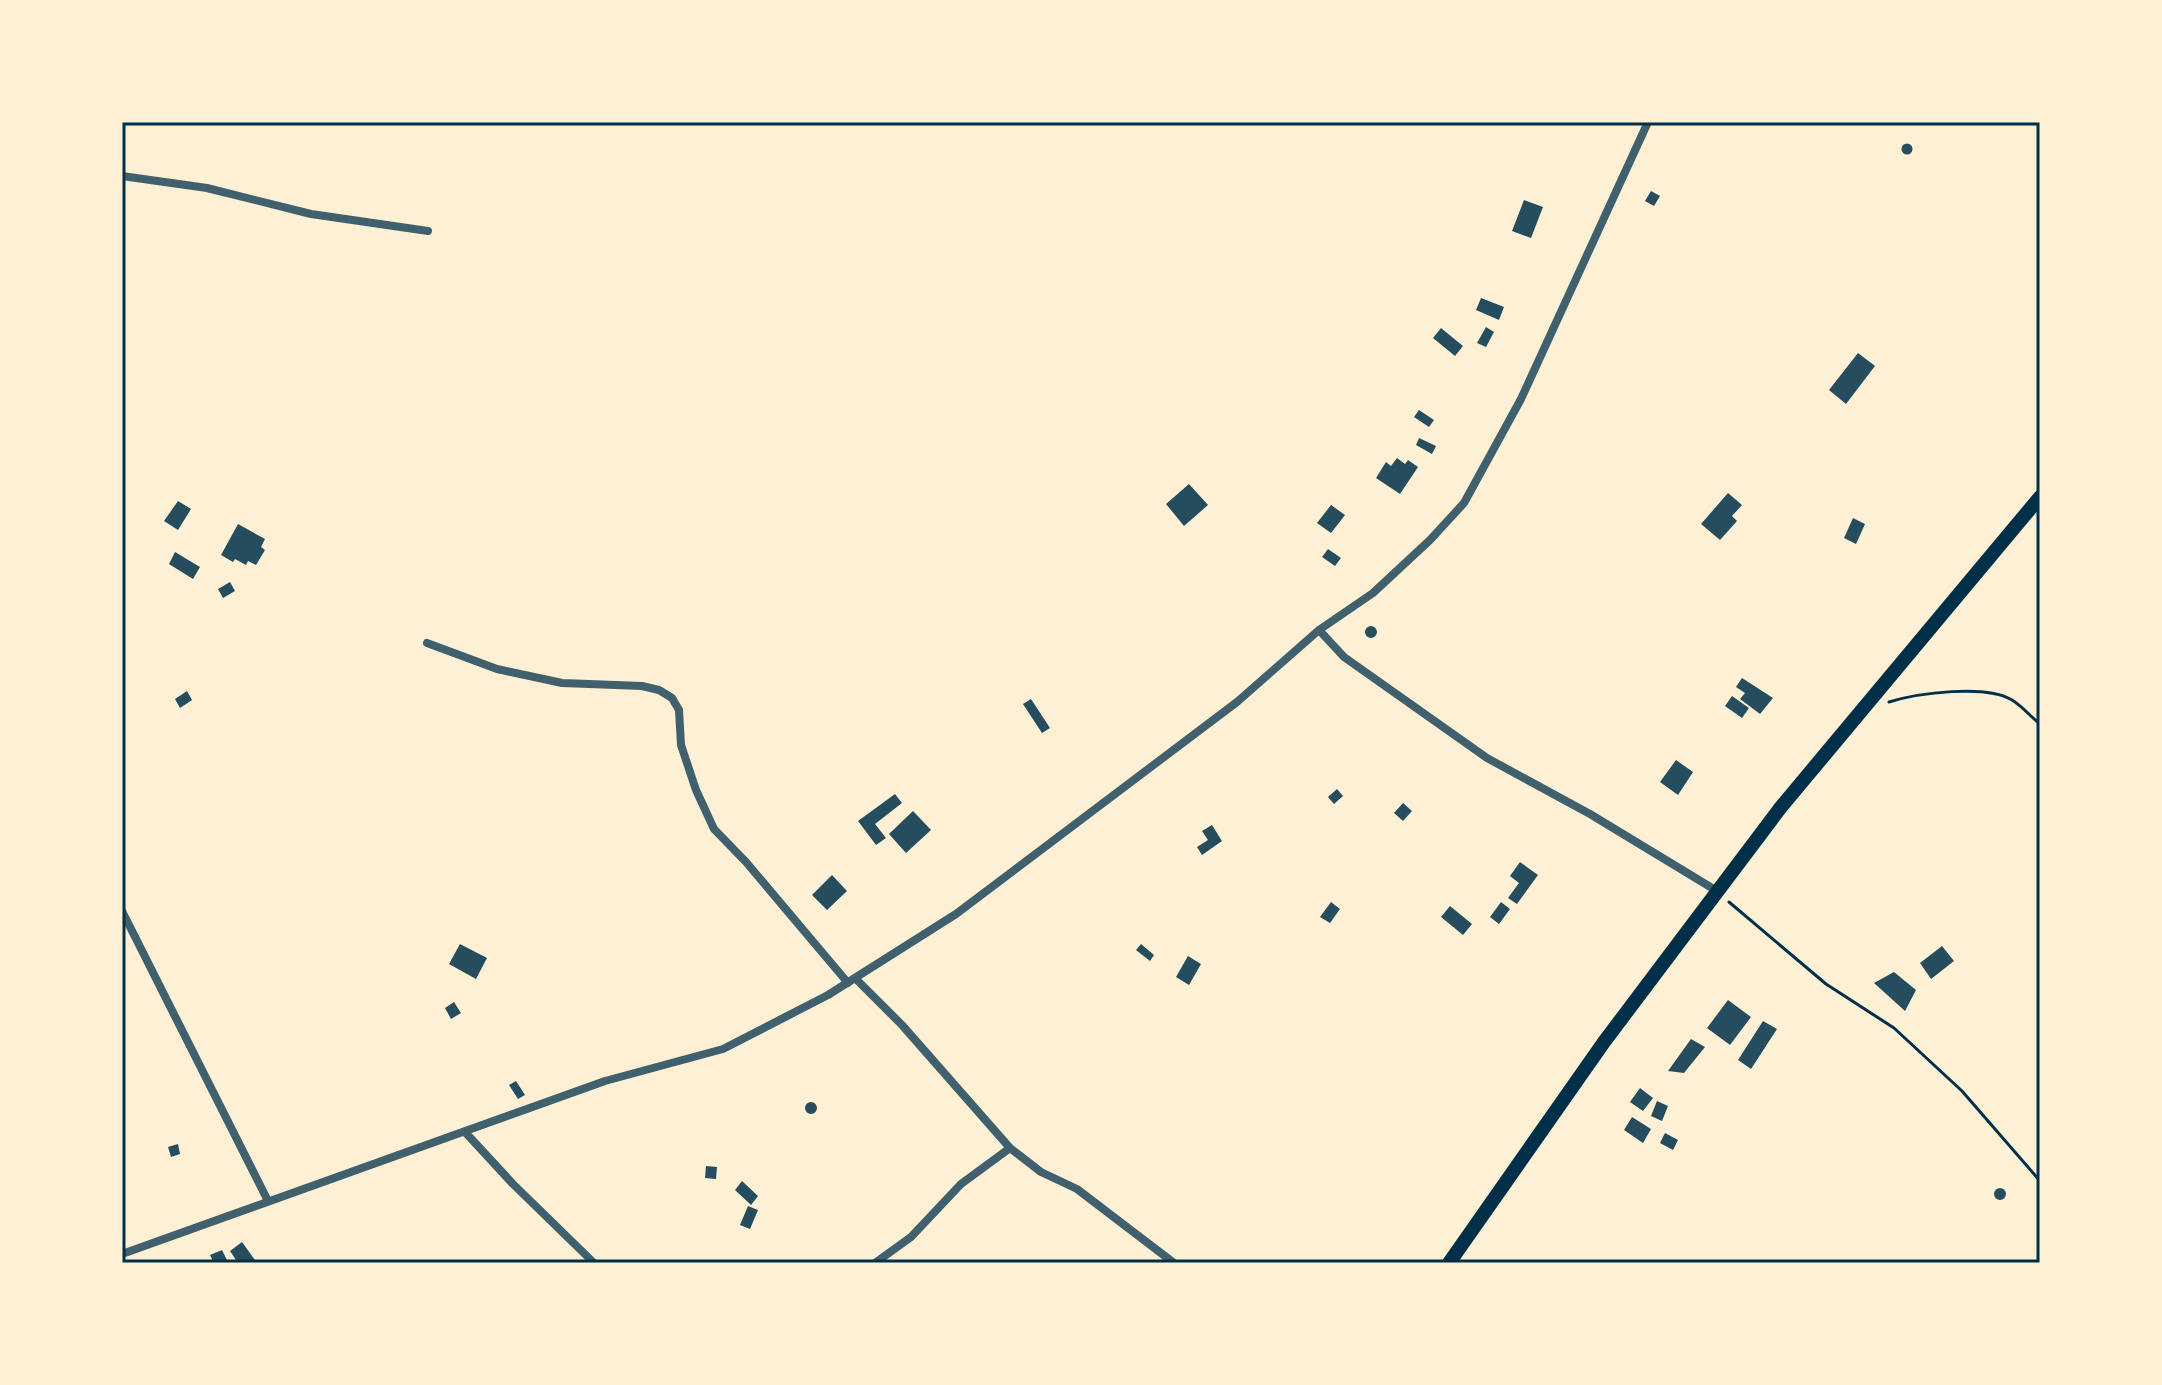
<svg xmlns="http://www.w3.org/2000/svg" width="2162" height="1385" viewBox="0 0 2162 1385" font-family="Overpass,sans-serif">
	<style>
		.building { fill: #264d5e }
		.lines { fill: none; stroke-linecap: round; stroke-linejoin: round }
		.path { stroke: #003049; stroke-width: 3 }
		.minor { stroke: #3f606c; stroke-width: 8 }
		.trunk { stroke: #003049; stroke-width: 14 }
		.neatline { fill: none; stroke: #003049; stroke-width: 3 }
	</style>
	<rect width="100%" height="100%" fill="#fdf0d5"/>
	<path class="building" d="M1901.5 149a5.5 5.5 0 1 1 11 0a5.5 5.5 0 1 1-11 0Z
		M 1651,191 L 1660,196 L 1654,206 L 1645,201 Z
		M 1524,200 L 1543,207 L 1531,238 L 1512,231 Z
		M 1481,298 L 1504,307 L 1499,320 L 1476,310 Z
		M 1486,327 L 1494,332 L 1486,347 L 1477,343 Z
		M 1441,328 L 1463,346 L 1455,356 L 1433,338 Z
		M 1858,353 L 1875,366 L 1846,404 L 1829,390 Z
		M 1419,410 L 1434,420 L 1429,427 L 1414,417 Z
		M 1419,438 L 1436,446 L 1432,454 L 1416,445 Z
		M 1397,458 L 1405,464 L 1408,460 L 1418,467 L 1400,494 L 1376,478 L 1386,462 L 1391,466 Z
		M 1189,484 L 1208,505 L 1184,526 L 1166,504 Z
		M 1728,493 L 1742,505 L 1732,516 L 1737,521 L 1720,540 L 1701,524 Z
		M 178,501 L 191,509 L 178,530 L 164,521 Z
		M 1331,505 L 1345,515 L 1331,533 L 1317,523 Z
		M 1853,518 L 1865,524 L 1856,544 L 1844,538 Z
		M 238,524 L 265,539 L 261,547 L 265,550 L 256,565 L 248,561 L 246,565 L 235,559 L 233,562 L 221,555 Z
		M 1328,549 L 1341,558 L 1335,566 L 1322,557 Z
		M 175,552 L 200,567 L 193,579 L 169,564 Z
		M 230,582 L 235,591 L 223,598 L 218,589 Z
		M1365 632a6 6 0 1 1 12 0a6 6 0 1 1-12 0Z
		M 1742,678 L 1773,698 L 1760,714 L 1740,699 L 1745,693 L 1736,687 Z
		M 187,691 L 192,700 L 180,708 L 175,699 Z
		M 1732,696 L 1749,708 L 1742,718 L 1725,706 Z
		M 1031,699 L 1050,728 L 1042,733 L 1023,704 Z
		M 1676,760 L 1693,772 L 1678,795 L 1660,782 Z
		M 1337,789 L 1343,796 L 1334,804 L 1328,797 Z
		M 895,794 L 902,803 L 875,824 L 886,838 L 876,845 L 858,821 Z
		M 1403,803 L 1412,811 L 1403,821 L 1394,813 Z
		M 913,811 L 931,830 L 906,853 L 889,834 Z
		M 1212,825 L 1222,841 L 1202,855 L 1197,847 L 1208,840 L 1202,831 Z
		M 1520,862 L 1538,875 L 1517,904 L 1508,898 L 1519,883 L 1510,876 Z
		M 832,875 L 847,891 L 827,910 L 812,895 Z
		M 1331,902 L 1340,909 L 1330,923 L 1320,917 Z
		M 1501,902 L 1510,909 L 1499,924 L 1490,917 Z
		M 1450,906 L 1472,924 L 1463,935 L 1441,917 Z
		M 460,944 L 487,958 L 476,979 L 449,964 Z
		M 1141,944 L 1154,955 L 1150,961 L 1136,950 Z
		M 1942,946 L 1954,961 L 1931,979 L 1920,963 Z
		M 1188,956 L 1201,964 L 1189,985 L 1176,977 Z
		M 1894,972 L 1916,990 L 1905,1011 L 1874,983 Z
		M 1728,1000 L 1751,1017 L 1730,1045 L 1707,1028 Z
		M 454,1002 L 461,1013 L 451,1019 L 445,1008 Z
		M 1763,1021 L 1777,1029 L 1751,1069 L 1738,1060 Z
		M 1691,1039 L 1705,1047 L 1684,1073 L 1668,1071 Z
		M 516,1081 L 525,1095 L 518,1099 L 509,1085 Z
		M 1640,1088 L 1653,1098 L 1643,1111 L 1630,1102 Z
		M 1657,1101 L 1668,1106 L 1662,1121 L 1651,1116 Z
		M805 1108a6 6 0 1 1 12 0a6 6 0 1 1-12 0Z
		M 1632,1117 L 1651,1129 L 1643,1143 L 1624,1130 Z
		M 1665,1133 L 1678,1140 L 1673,1150 L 1660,1143 Z
		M 178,1144 L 180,1154 L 171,1157 L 168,1147 Z
		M 706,1166 L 717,1167 L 716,1179 L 705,1178 Z
		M 742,1181 L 758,1196 L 751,1205 L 735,1190 Z
		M1994 1194a6 6 0 1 1 12 0a6 6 0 1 1-12 0Z
		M 748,1206 L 758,1210 L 750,1229 L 740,1225 Z
		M 242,1242 L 257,1263 L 238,1263 L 230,1251 Z
		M 222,1250 L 227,1260 L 214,1263 L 210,1255 Z"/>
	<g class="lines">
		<path class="path" d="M 1889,702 C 1918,693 1986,684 2012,700 C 2022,706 2031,717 2040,724
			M 1729,902 L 1826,984 L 1894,1028 L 1962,1091 L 2040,1181
			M 2039,1263 L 2040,1262"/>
		<path class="minor" d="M 122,176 L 207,188 L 311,214 L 428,231
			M 1319,630 L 1344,657 L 1487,758 L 1590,814 L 1717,891
			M 427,643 L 497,669 L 562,683 L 642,686 L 659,690 L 672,698 L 679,710 L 681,745 L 696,790 L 714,829 L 746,862 L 848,983
			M 122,911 L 268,1201
			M 855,978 L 902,1025 L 1010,1148 L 1041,1172 L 1077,1189 L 1174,1263
			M 465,1132 L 513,1184 L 594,1263
			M 122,1254 L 605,1081 L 723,1049 L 828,995 L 956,914 L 1237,702 L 1319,630 L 1373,593 L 1430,540 L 1464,503 L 1521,399 L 1648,122
			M 875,1263 L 911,1237 L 961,1184 L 1010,1148"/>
		<path class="trunk" d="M 1449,1263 L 1604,1042 L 1781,807 L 2040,497"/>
	</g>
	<rect width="2162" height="1385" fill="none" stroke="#fdf0d5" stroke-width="248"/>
	<rect x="124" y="124" width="1914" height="1137" class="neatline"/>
</svg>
